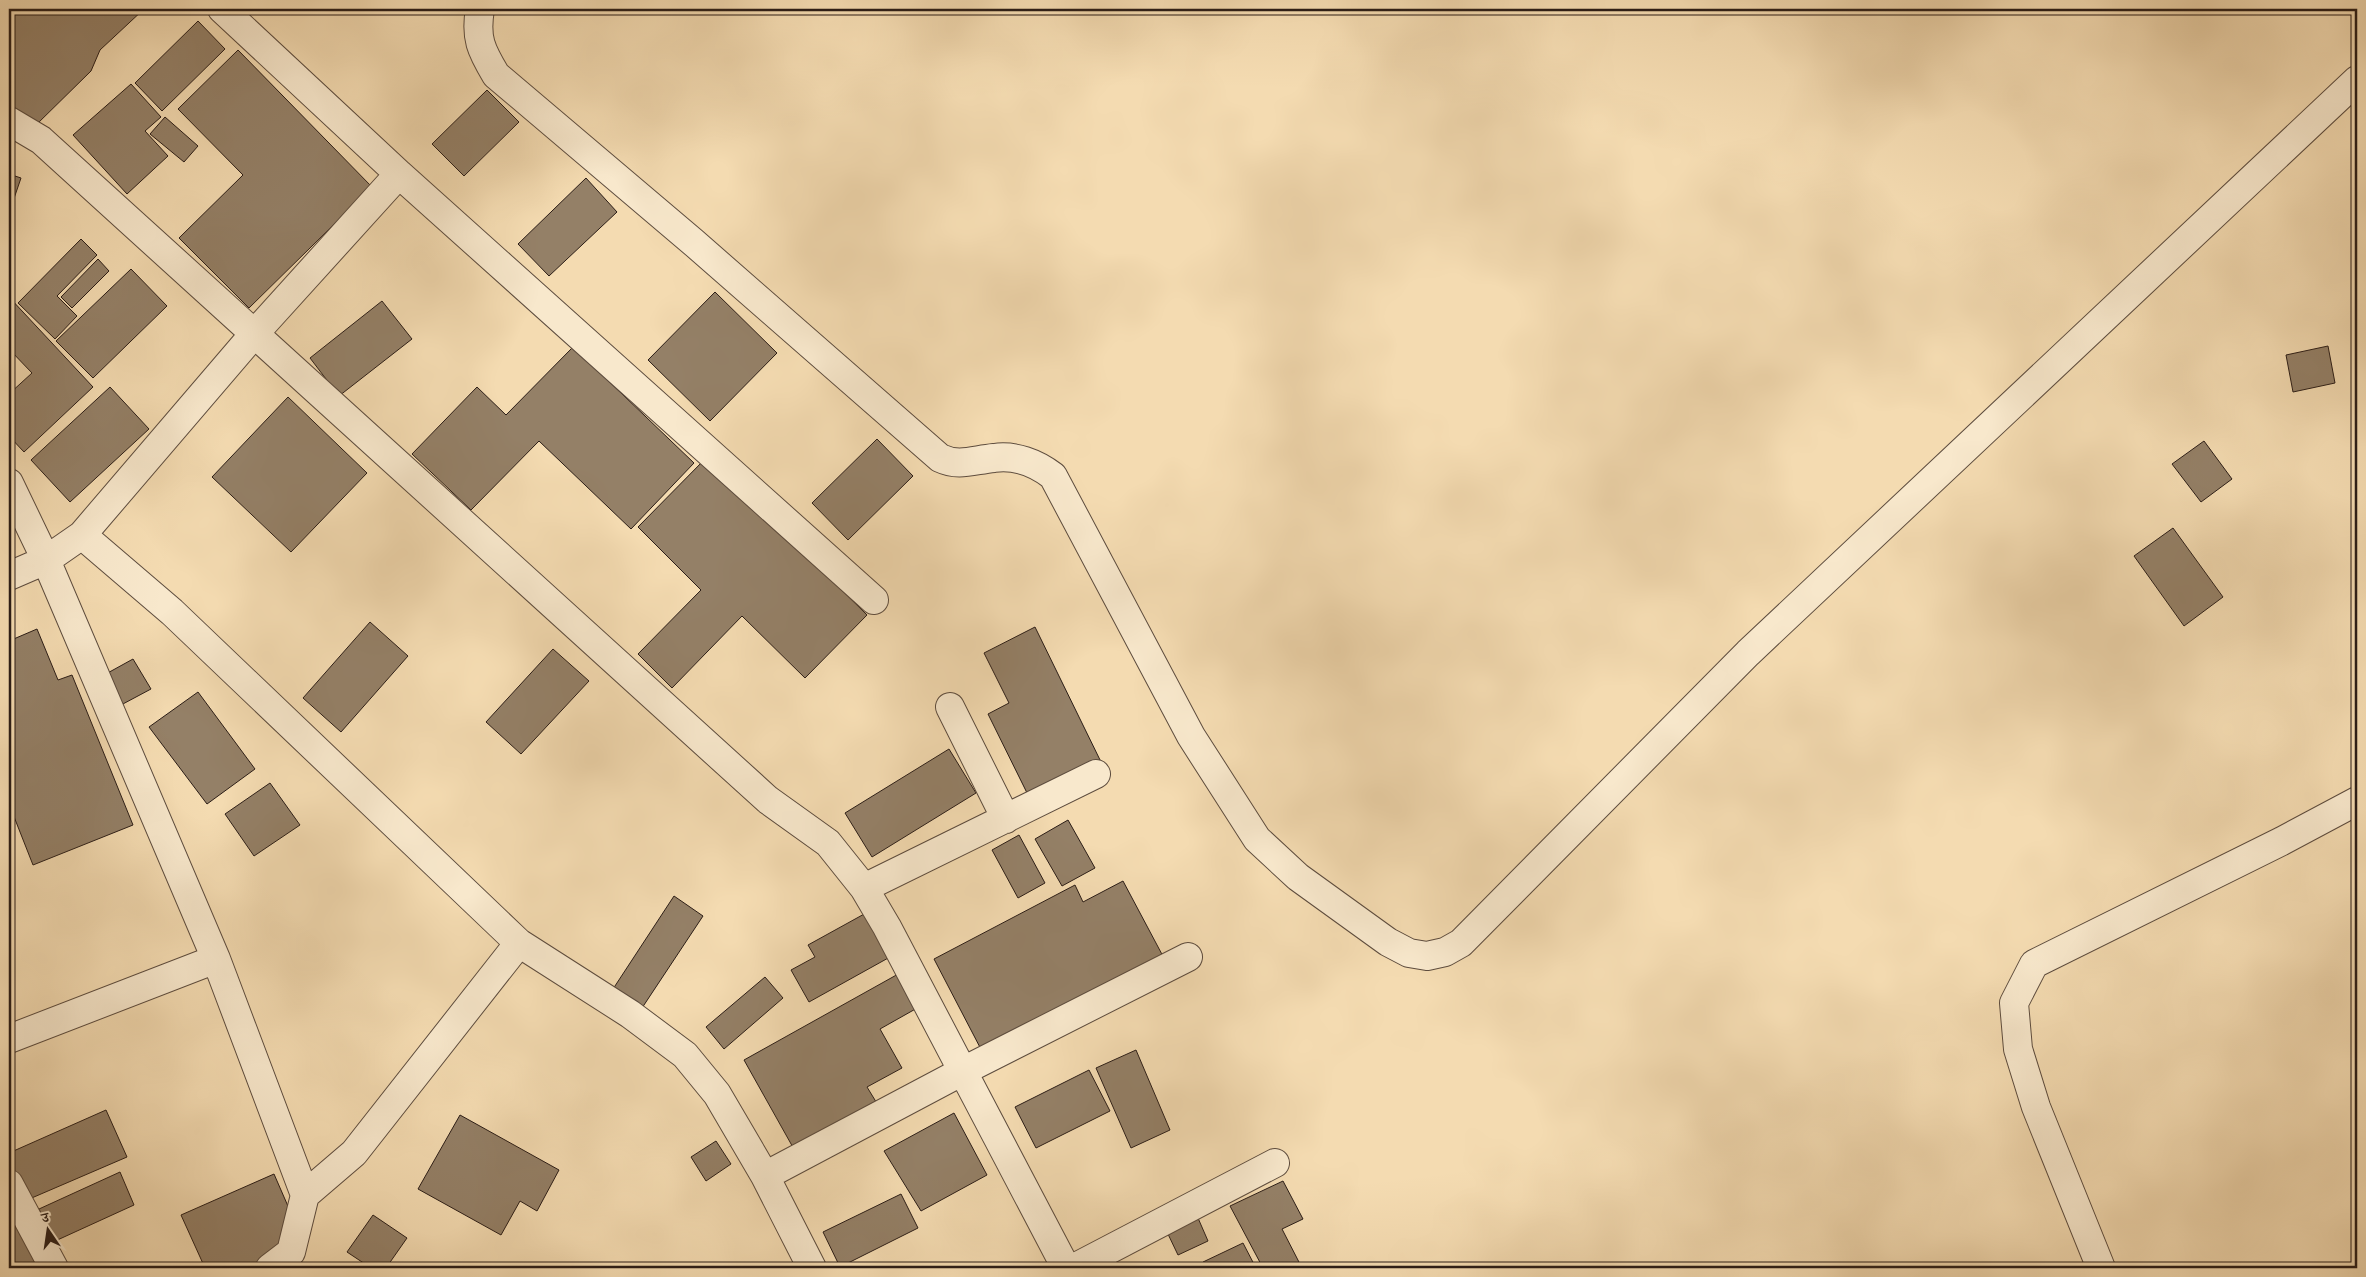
<svg xmlns="http://www.w3.org/2000/svg" width="2366" height="1277" viewBox="0 0 2366 1277" font-family="'EB Garamond','Noto Serif Devanagari',serif">
	<style>
		.building { fill: #948067; stroke: #2b1d17 }
		.lines { fill: none; stroke-linecap: round; stroke-linejoin: round }
		.street-casing { stroke: #5d4c3e; stroke-width: 30 }
		.street { stroke: #f8e8cc; stroke-width: 28 }
	</style>
	<rect width="100%" height="100%" fill="#f4dbb1"/>
	<filter id="stains"><feTurbulence type="fractalNoise" baseFrequency=".004" numOctaves="4"/><feColorMatrix values="0 0 0 0 .2 0 0 0 0 .09 0 0 0 0 .02 0 0 0 .5 -.17"/></filter>
	<radialGradient id="worn" r=".72"><stop offset=".6" stop-color="#630" stop-opacity="0"/><stop offset="1" stop-color="#630" stop-opacity=".3"/></radialGradient>
	<path class="building" d="M 9,9 L 144,9 L 100,50 L 91,71 L 35,126 L 9,114 Z
		M 198,21 L 225,49 L 162,111 L 135,83 Z
		M 238,50 L 372,187 L 249,308 L 179,238 L 243,175 L 178,109 Z
		M 131,84 L 161,117 L 145,131 L 168,156 L 127,194 L 73,135 Z
		M 487,90 L 519,122 L 464,176 L 432,144 Z
		M 165,117 L 198,146 L 184,162 L 150,134 Z
		M 9,174 L 21,178 L 9,213 Z
		M 586,178 L 617,212 L 549,276 L 518,244 Z
		M 81,239 L 97,255 L 57,296 L 77,316 L 55,339 L 18,303 Z
		M 98,259 L 109,271 L 72,308 L 61,297 Z
		M 131,269 L 167,306 L 93,378 L 56,341 Z
		M 715,292 L 777,353 L 710,421 L 648,360 Z
		M 9,297 L 93,387 L 24,452 L 9,436 L 9,394 L 32,373 L 9,349 Z
		M 382,301 L 412,339 L 339,396 L 310,358 Z
		M 2328,346 L 2335,383 L 2293,392 L 2286,355 Z
		M 573,347 L 694,463 L 631,529 L 539,441 L 471,510 L 412,454 L 477,387 L 506,415 Z
		M 110,387 L 149,429 L 70,502 L 31,460 Z
		M 288,397 L 367,473 L 291,552 L 212,477 Z
		M 877,439 L 913,476 L 848,540 L 812,503 Z
		M 2204,441 L 2232,479 L 2201,502 L 2172,464 Z
		M 707,457 L 867,615 L 805,678 L 742,616 L 672,688 L 638,654 L 701,590 L 638,527 Z
		M 2173,528 L 2223,597 L 2184,626 L 2134,556 Z
		M 370,622 L 408,656 L 341,732 L 303,698 Z
		M 1035,627 L 1103,766 L 1031,801 L 988,714 L 1009,703 L 984,653 Z
		M 37,629 L 58,680 L 72,675 L 133,825 L 33,865 L 9,804 L 9,641 Z
		M 553,649 L 589,681 L 521,754 L 486,722 Z
		M 133,659 L 151,689 L 121,705 L 104,675 Z
		M 198,692 L 255,769 L 207,804 L 149,727 Z
		M 949,749 L 976,793 L 872,857 L 845,813 Z
		M 270,783 L 300,825 L 254,856 L 225,814 Z
		M 1068,820 L 1095,868 L 1062,886 L 1035,839 Z
		M 1019,835 L 1045,883 L 1018,898 L 992,850 Z
		M 1123,881 L 1165,960 L 984,1055 L 934,959 L 1075,885 L 1083,902 Z
		M 674,896 L 703,916 L 642,1008 L 613,989 Z
		M 866,913 L 890,957 L 809,1002 L 791,970 L 815,957 L 808,945 Z
		M 900,973 L 919,1007 L 880,1029 L 902,1068 L 867,1087 L 878,1105 L 795,1151 L 744,1060 Z
		M 765,977 L 783,998 L 724,1049 L 706,1027 Z
		M 1136,1050 L 1170,1130 L 1131,1148 L 1096,1068 Z
		M 1089,1070 L 1110,1111 L 1036,1148 L 1015,1107 Z
		M 106,1110 L 127,1157 L 27,1200 L 9,1159 L 9,1153 Z
		M 954,1113 L 987,1175 L 921,1211 L 884,1151 Z
		M 460,1115 L 559,1170 L 537,1211 L 520,1201 L 501,1235 L 418,1189 Z
		M 716,1141 L 731,1164 L 706,1181 L 691,1157 Z
		M 120,1172 L 134,1205 L 53,1242 L 39,1209 Z
		M 274,1174 L 294,1220 L 274,1254 L 248,1268 L 205,1268 L 181,1215 Z
		M 1283,1181 L 1303,1219 L 1282,1229 L 1301,1266 L 1297,1268 L 1263,1268 L 1230,1206 Z
		M 901,1194 L 918,1228 L 840,1267 L 823,1232 Z
		M 9,1197 L 39,1268 L 9,1268 Z
		M 373,1215 L 407,1238 L 386,1268 L 371,1268 L 347,1252 Z
		M 1198,1218 L 1208,1241 L 1178,1255 L 1167,1232 Z
		M 1243,1243 L 1256,1268 L 1206,1268 L 1203,1262 Z
		M 1048,1263 L 1050,1268 L 1037,1268 Z"/>
	<g class="lines">
		<g class="street-casing">
			<path id="street" d="M 222,9 L 399,174
				M 480,9 C 475,38 481,50 496,75 L 693,242 L 940,458 C 959,467 973,460 994,458 C 1015,455 1036,463 1053,476 L 1191,736 L 1257,839 L 1298,877 L 1388,942 L 1409,953 L 1427,956 L 1445,952 L 1461,943 L 1748,653 L 2357,80
				M 9,121 L 41,140 L 768,800 L 828,843 L 864,888 L 887,927 L 1066,1268
				M 9,483 L 46,560 L 216,959 L 9,1039
				M 82,535 L 254,334 L 399,174 L 874,600
				M 9,576 L 46,560 L 82,535 L 172,612 L 519,943 L 630,1014 L 685,1055 L 717,1094 L 765,1176 L 812,1268
				M 950,707 L 1006,819
				M 864,888 L 1096,774
				M 216,959 L 305,1195 L 291,1252 L 270,1268
				M 765,1176 L 963,1071 L 1188,957
				M 9,1184 L 54,1268
				M 305,1195 L 354,1153 L 519,943
				M 1074,1268 L 1275,1163
				M 2101,1268 L 2036,1107 L 2018,1049 L 2014,1003 L 2034,964 L 2282,841 L 2357,801"/>
		</g>
		<use href="#street" class="street"/>
	</g>
	<rect width="2366" height="1277" fill="none" stroke="#f4dbb1" stroke-width="30"/>
	<rect x="10" y="10" width="2346" height="1257" fill="none" stroke="#2b1d17" stroke-width="2.5"/>
	<rect x="15" y="15" width="2336" height="1247" fill="none" stroke="#2b1d17"/>
	<g transform="translate(48 1230) rotate(347)" stroke="#f8e8cc" stroke-width="4" paint-order="stroke">
	<path d="M0-4L9 19L0 12L-9 19Z" fill="#2b1d17"/>
	<text y="-8" font-size="14" font-weight="bold" text-anchor="middle" fill="#2b1d17">उ</text>
	</g>
	<rect width="100%" height="100%" filter="url(#stains)"/>
	<rect width="100%" height="100%" fill="url(#worn)"/>
</svg>
